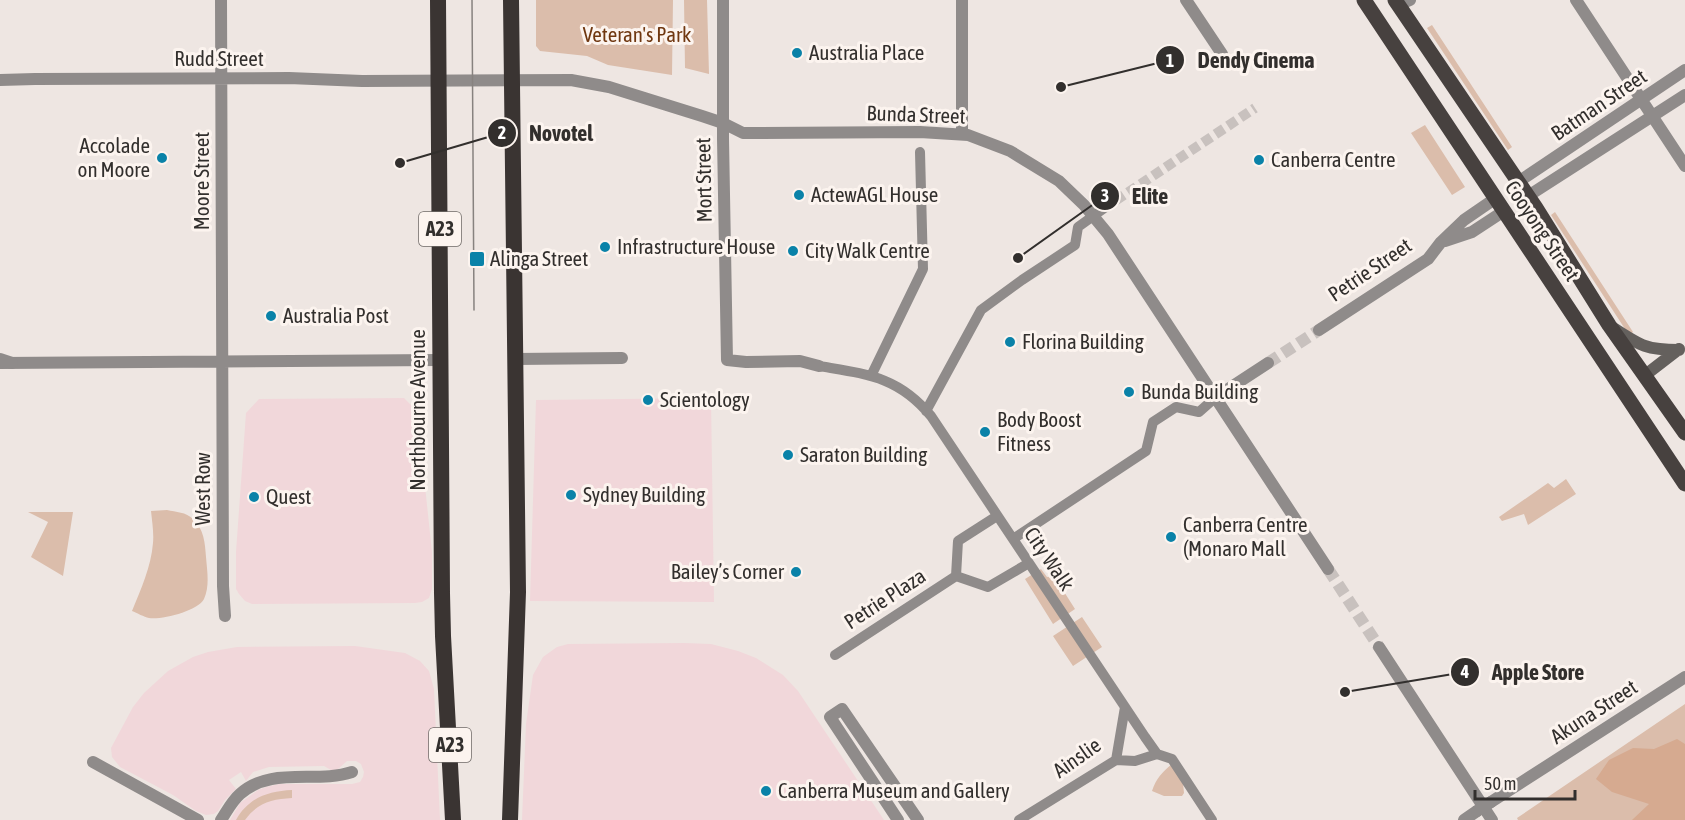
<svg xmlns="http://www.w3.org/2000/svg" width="1685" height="820" viewBox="0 0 1685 820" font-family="'Asap Condensed',sans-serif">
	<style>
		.commercial { fill: #f1d7da }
		.green { fill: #dbbdab }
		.forest { fill: #d6aa90 }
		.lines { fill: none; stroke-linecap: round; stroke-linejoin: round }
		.pedestrian-tunnel { stroke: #c8c1be; stroke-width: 10; stroke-dasharray: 10 5; stroke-linecap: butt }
		.minor-tunnel { stroke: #c8c1be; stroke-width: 12; stroke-dasharray: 12 6; stroke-linecap: butt }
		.pedestrian { stroke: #8f8b8a; stroke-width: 10 }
		.minor { stroke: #8f8b8a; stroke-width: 12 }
		.tertiary { stroke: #8f8b8a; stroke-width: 12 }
		.secondary { stroke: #64605d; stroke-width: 12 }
		.primary { stroke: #47413f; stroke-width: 15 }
		.trunk { stroke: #3a3432; stroke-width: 16 }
		.tram { stroke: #87827f; stroke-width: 1.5 }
		.poi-dot { fill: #0a82a8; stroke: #fcf4ef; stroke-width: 2 }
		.labels { text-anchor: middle; stroke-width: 6; stroke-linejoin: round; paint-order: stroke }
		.shield { fill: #fcf4ef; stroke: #6f6a67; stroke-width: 1.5 }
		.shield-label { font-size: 20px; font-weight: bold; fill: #322f2d }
		.park-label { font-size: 21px; fill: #6f3710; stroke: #fcf4ef }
		.poi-label { font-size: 21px; fill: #322f2d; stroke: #fcf4ef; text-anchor: start }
		.street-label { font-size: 21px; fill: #322f2d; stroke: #fcf4ef }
		.leader { fill: none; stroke: #322f2d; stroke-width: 2 }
		.callout-dot { fill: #322f2d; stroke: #fcf4ef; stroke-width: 2 }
		.mark-label { font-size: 18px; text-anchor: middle; font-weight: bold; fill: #fff }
		.callout-label { font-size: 22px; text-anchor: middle; font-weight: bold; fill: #322f2d; stroke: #fcf4ef; stroke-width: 6; stroke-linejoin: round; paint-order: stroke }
	</style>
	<rect width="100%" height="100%" fill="#eee6e2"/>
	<path class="commercial" d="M 404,398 L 417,411 L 432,552 L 432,589 L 429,598 L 422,602 L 415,603 L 252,604 L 245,601 L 239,594 L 236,589 L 236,552 L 246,413 L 259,399 Z
		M 711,398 L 714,602 L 530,601 L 536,400 Z
		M 684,643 L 711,644 L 738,651 L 756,658 L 783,675 L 798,691 L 884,820 L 522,820 L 526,724 L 533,675 L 543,657 L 557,647 L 568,644 Z
		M 355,646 L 405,653 L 420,661 L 429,671 L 434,689 L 440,820 L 230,820 L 240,803 L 258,790 L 266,787 L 279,784 L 352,784 L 360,782 L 363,777 L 364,772 L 361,764 L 356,761 L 347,761 L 337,770 L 331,770 L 324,766 L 269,767 L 253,772 L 246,781 L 241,772 L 229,780 L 236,789 L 225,800 L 218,811 L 214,814 L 206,815 L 196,811 L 173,795 L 120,767 L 112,757 L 111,748 L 133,707 L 144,693 L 168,671 L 193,657 L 208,652 L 237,647 Z"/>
	<path class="green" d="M 536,0 L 673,0 L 672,75 L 608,65 L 587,56 L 540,51 L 536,46 Z
		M 684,0 L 707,0 L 709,74 L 685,68 Z
		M 1432,25 L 1512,147 L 1508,150 L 1427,28 Z
		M 1425,125 L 1465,187 L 1452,195 L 1411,133 Z
		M 1555,212 L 1633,332 L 1631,334 L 1625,329 L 1551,215 Z
		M 1566,479 L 1576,494 L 1528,525 L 1524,514 L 1502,521 L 1499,517 L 1548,483 L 1554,488 Z
		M 167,510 C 176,512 186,512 193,519 C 204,529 205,543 206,557 C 207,570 210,586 204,599 C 198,611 162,620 149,618 C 144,617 137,613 132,611 C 141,589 151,567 153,543 C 154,533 152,521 151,511 Z
		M 28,512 L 73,512 L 63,576 L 31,557 L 48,522 Z
		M 1041,569 L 1047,577 L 1054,576 L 1075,609 L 1053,624 L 1025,579 Z
		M 1082,617 L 1102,647 L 1073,666 L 1053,636 Z
		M 1685,704 L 1685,820 L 1518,820 L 1517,818 Z
		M 1172,764 L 1183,783 L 1184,793 L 1182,796 L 1164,796 L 1152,791 C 1156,779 1162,772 1172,764 Z
		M 292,790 L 292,798 C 272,799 257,803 245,820 L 236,820 C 248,798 268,791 292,790 Z"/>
	<path class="forest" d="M 1677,739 L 1685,744 L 1685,820 L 1632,820 L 1649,804 L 1612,792 L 1596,779 L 1609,760 L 1633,748 L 1654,749 Z"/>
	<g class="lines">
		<path class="pedestrian-tunnel" d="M 1103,209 L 1255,108"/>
		<path class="minor-tunnel" d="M 1268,363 L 1319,330
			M 1328,569 L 1379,647"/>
		<path class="pedestrian" d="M 819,366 C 866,374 898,376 931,416 L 1145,737 L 1157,754 L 1172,759 L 1212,820
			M 871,376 L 923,269 L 920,152
			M 926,411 L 981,310 L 1022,280 L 1075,245 L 1078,227 L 1103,209
			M 1013,539 L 1146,451 L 1153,422 L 1176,407 L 1199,412 L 1216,397
			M 956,576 L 988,587 L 1029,563
			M 835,655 L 956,576 L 958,541 L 997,516
			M 1116,760 L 1135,761 L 1157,754
			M 1019,820 L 1116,760 L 1125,707"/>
		<path class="minor" d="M 221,0 L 223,586 L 225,616
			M 723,0 L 723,139 L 727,360 L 746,362 L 800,361 L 819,366
			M 962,0 L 962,134
			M 1186,0 L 1222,54
			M 1576,0 L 1685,166
			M 1398,5 L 1410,0
			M 0,80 L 35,79 L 289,78 L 362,81 L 571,80 L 609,87 L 702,116 L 723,123 L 743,133 L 920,132 L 968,135 L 1010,151 L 1059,181 L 1084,205 L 1108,234 L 1328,569
			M 1518,182 L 1685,70
			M 1528,196 L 1685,95
			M 1445,241 L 1472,232 L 1504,211
			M 1319,330 L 1428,259 L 1441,242 L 1464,220 L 1496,198
			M 515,359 L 622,358
			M 1,363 L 440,360
			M 1216,397 L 1268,363
			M 1379,647 L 1492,820
			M 93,762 L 198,820
			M 1491,802 L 1685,677
			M 221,820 C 227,811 232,801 240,794 C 271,766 316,784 352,772
			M 898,820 L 830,717 L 842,709 L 918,820
			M 1464,820 L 1477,811"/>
		<path class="tertiary" d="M 0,359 L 12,363
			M 1477,811 L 1491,802"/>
		<path class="secondary" d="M 1615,329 C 1641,346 1647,350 1679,350
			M 1644,376 L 1679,349"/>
		<path class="primary" d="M 1364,0 L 1685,484
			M 1395,0 L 1536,208 L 1609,325 L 1685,433"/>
		<path class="trunk" d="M 438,0 L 442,593 L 443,636 L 453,820
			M 510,820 L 518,592 L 511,0"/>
		<path class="tram" d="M 472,0 L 474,310"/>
	</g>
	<g class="poi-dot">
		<circle cx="797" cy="53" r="6"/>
		<circle cx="162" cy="158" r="6"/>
		<circle cx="1259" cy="160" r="6"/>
		<circle cx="799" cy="195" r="6"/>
		<circle cx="605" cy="247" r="6"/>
		<circle cx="793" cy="251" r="6"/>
		<rect x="469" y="251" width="16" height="16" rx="3"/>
		<circle cx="271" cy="316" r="6"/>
		<circle cx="1010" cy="342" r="6"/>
		<circle cx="1129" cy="392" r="6"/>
		<circle cx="648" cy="400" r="6"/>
		<circle cx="985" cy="432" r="6"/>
		<circle cx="788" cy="455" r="6"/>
		<circle cx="571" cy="495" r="6"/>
		<circle cx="254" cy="497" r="6"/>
		<circle cx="1171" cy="537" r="6"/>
		<circle cx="796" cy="572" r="6"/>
		<circle cx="766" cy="791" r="6"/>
	</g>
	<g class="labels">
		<g class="shield">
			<rect x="419" y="212" width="42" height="34" rx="4.5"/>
			<rect x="429" y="728" width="42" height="34" rx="4.5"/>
		</g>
		<g class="shield-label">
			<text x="440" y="236">A23</text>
			<text x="450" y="752">A23</text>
		</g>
		<g class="park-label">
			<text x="637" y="42">Veteran's Park</text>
		</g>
		<g class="poi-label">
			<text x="809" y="60">Australia Place</text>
			<text x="150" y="153" text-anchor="end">Accolade<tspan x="150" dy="24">on Moore</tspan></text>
			<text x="1271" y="167">Canberra Centre</text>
			<text x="811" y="202">ActewAGL House</text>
			<text x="617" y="254">Infrastructure House</text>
			<text x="805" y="258">City Walk Centre</text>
			<text x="490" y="266">Alinga Street</text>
			<text x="283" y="323">Australia Post</text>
			<text x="1022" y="349">Florina Building</text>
			<text x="1141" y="399">Bunda Building</text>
			<text x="660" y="407">Scientology</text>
			<text x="997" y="427">Body Boost<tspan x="997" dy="24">Fitness</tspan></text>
			<text x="800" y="462">Saraton Building</text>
			<text x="583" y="502">Sydney Building</text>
			<text x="266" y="504">Quest</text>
			<text x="1183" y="532">Canberra Centre<tspan x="1183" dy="24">(Monaro Mall</tspan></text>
			<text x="784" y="579" text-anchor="end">Bailey’s Corner</text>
			<text x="778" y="798">Canberra Museum and Gallery</text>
		</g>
		<g class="street-label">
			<text x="219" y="66">Rudd Street</text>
			<text transform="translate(1599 105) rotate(-34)" y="7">Batman Street</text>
			<text transform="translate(916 115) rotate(2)" y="7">Bunda Street</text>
			<text transform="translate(704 180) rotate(-91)" y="7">Mort Street</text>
			<text transform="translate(202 181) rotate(-90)" y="7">Moore Street</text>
			<text transform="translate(1542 231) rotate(56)" y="7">Cooyong Street</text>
			<text transform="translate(1370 270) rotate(-34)" y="7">Petrie Street</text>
			<text transform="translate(418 410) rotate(-90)" y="7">Northbourne Avenue</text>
			<text transform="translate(203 489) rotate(-90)" y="7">West Row</text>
			<text transform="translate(1049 559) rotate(56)" y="7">City Walk</text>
			<text transform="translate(885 599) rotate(-33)" y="7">Petrie Plaza</text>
			<text transform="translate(1594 712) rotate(-33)" y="7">Akuna Street</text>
			<text transform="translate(1077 758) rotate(-35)" y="7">Ainslie</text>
		</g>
	</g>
	<path class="leader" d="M1061 87L1170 60M400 163L502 133M1018 258L1105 196M1345 692L1465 672"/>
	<g class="callout-dot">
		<circle cx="1061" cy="87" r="6"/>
		<circle cx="400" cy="163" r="6"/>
		<circle cx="1018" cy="258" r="6"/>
		<circle cx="1345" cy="692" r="6"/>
		<circle cx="1170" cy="60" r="15"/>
		<circle cx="502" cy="133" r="15"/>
		<circle cx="1105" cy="196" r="15"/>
		<circle cx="1465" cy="672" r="15"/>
	</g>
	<g class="mark-label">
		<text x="1170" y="67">1</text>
		<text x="502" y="139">2</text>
		<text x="1105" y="202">3</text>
		<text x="1465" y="678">4</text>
	</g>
	<g class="callout-label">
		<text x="1256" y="68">Dendy Cinema</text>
		<text x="561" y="141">Novotel</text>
		<text x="1150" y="204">Elite</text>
		<text x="1538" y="680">Apple Store</text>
	</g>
	<path d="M1475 790v9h100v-9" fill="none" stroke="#322f2d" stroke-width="3"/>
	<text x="1484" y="790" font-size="18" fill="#322f2d" stroke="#fcf4ef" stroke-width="4.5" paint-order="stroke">50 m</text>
</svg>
